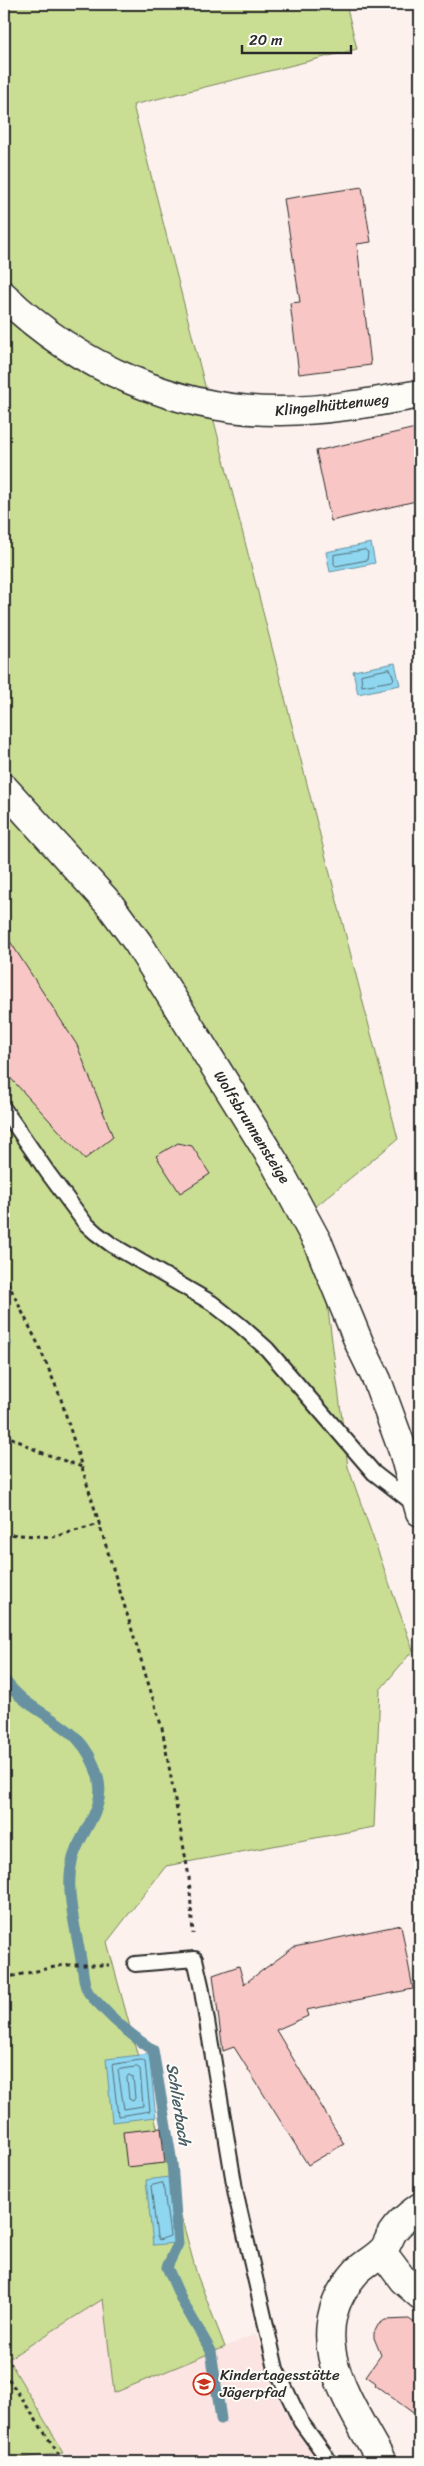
<svg xmlns="http://www.w3.org/2000/svg" width="424" height="2466" viewBox="0 0 424 2466" font-family="Sriracha,sans-serif">
	<style>
		.built { fill: #fbe4e1 }
		.green { fill: #c9de93; stroke: #7a845f }
		.water { fill: #8fd6f0; stroke: #6792a1 }
		.lines { fill: none; stroke-linecap: round; stroke-linejoin: round }
		.shore { stroke: #536f7a; stroke-width: 1 }
		.stream { stroke: #6792a1; stroke-width: 11 }
		.building { fill: #f8c7c5; stroke: #2b2b2b }
		.service-casing { stroke: #2b2b2b; stroke-width: 18 }
		.minor-casing { stroke: #2b2b2b; stroke-width: 31 }
		.path { stroke: #2b2b2b; stroke-width: 3; stroke-dasharray: 4 4; stroke-linecap: butt }
		.service { stroke: #fdfcf7; stroke-width: 14 }
		.minor { stroke: #fdfcf7; stroke-width: 28 }
		.labels { text-anchor: middle; stroke-width: 4; stroke-linejoin: round; paint-order: stroke }
		.street-label { font-size: 15px; fill: #2b2b2b; stroke: #fdfcf7 }
		.poi-label { font-size: 15px; fill: #2b2b2b; stroke: #fdfcf7; text-anchor: start }
		.water-label { font-size: 16px; font-style: italic; fill: #495e66; stroke: #fdfcf7 }
	</style>
	<rect width="100%" height="100%" fill="#fcf1ed"/>
	<filter id="ink" filterUnits="userSpaceOnUse"><feTurbulence type="fractalNoise" baseFrequency=".02" numOctaves="2"/><feDisplacementMap in="SourceGraphic" scale="10" xChannelSelector="R" yChannelSelector="G"/><feConvolveMatrix kernelMatrix="1 2 1 2 8 2 1 2 1" color-interpolation-filters="sRGB"/></filter>
	<g filter="url(#ink)">
		<path class="built" d="M 103,2298 L 114,2393 L 256,2334 L 270,2376 L 286,2415 L 319,2462 L 70,2462 L 8,2360 Z"/>
		<path class="green" d="M 4,4 L 346,4 L 357,49 L 133,105 L 398,1139 L 315,1207 L 348,1467 L 413,1650 L 380,1690 L 374,1827 L 166,1866 L 107,1942 L 197,2275 L 225,2347 L 114,2393 L 103,2299 L 8,2359 L 64,2453 L 4,2460 Z"/>
		<path class="water" d="M 371,543 L 375,563 L 330,572 L 326,552 Z
			M 395,663 L 400,685 L 358,694 L 353,671 Z
			M 149,2054 L 156,2117 L 112,2122 L 106,2059 Z
			M 169,2177 L 176,2243 L 153,2245 L 146,2180 Z"/>
		<g class="lines">
			<path class="shore" d="M 365,550 L 368,552 L 367,560 L 336,566 L 334,564 L 334,555 Z
				M 390,669 L 394,679 L 392,681 L 362,686 L 361,675 Z
				M 142,2060 L 145,2062 L 150,2111 L 118,2116 L 112,2065 Z
				M 137,2067 L 140,2069 L 143,2106 L 124,2109 L 118,2070 Z
				M 129,2075 L 133,2077 L 135,2098 L 133,2101 L 129,2099 L 127,2078 Z
				M 163,2183 L 170,2236 L 159,2240 L 157,2237 L 151,2186 Z"/>
			<path class="stream" d="M 4,1337 L 6,1344 L 4,1356
				M 4,1679 C 34,1721 82,1718 98,1777 C 107,1809 81,1830 73,1858 C 64,1890 76,1928 81,1960 C 83,1969 83,1981 87,1990 C 89,1995 95,2000 99,2004 C 116,2023 132,2036 153,2050 L 172,2163 L 178,2244 L 167,2267 L 182,2301 L 211,2351 L 221,2419"/>
		</g>
		<path class="building" d="M 362,187 L 371,242 L 357,244 L 371,365 L 299,374 L 290,303 L 300,302 L 284,199 Z
			M 420,427 L 420,500 L 331,521 L 316,451 Z
			M 4,932 L 77,1045 L 113,1137 L 85,1159 L 4,1071 Z
			M 178,1143 L 192,1146 L 210,1174 L 180,1193 L 156,1156 Z
			M 401,1925 L 413,1989 L 306,2010 L 308,2016 L 276,2030 L 344,2144 L 308,2165 L 234,2047 L 223,2051 L 213,1975 L 239,1966 L 244,1984 L 294,1947 Z
			M 161,2128 L 165,2163 L 127,2167 L 123,2132 Z
			M 409,2319 L 420,2327 L 420,2418 L 375,2385 L 376,2383 L 366,2376 L 381,2355 L 374,2338 L 374,2333 L 378,2325 L 385,2320 Z"/>
		<g class="lines">
			<g class="service-casing">
				<path id="service" d="M 4,1109 L 48,1173 L 85,1223 L 96,1233 L 112,1245 L 212,1303 L 240,1325 L 267,1349 L 374,1473 L 414,1504
					M 135,1964 L 195,1959 L 201,1985 L 236,2195 L 276,2369 L 301,2422 L 330,2462"/>
			</g>
			<g class="minor-casing">
				<path id="minor" d="M 4,296 C 76,366 179,412 281,411 C 327,411 375,402 420,394
					M 4,788 L 110,905 L 138,943 L 276,1165 L 318,1243 L 360,1345 L 377,1380 L 403,1451 L 420,1512
					M 382,2252 L 403,2280 L 420,2295
					M 382,2462 C 350,2402 298,2336 357,2271 C 364,2264 374,2259 381,2252 C 386,2248 389,2239 392,2233 C 399,2222 410,2214 420,2207"/>
			</g>
			<path class="path" d="M 4,1275 L 38,1344 L 60,1396 L 162,1728 L 189,1877 L 193,1934
				M 4,1434 L 40,1452 L 82,1467
				M 4,1534 L 53,1537 L 100,1524
				M 4,1978 L 64,1965 L 109,1965
				M 4,2372 L 64,2462"/>
			<use href="#service" class="service"/>
			<use href="#minor" class="minor"/>
		</g>
	</g>
	<defs>
		<g id="school-ring" transform="scale(1.125)"><circle r="9.5" fill="#fdfcf7" stroke="#c8321e" stroke-width="1.5"/><path d="M0-5L7-2L0 1L-7-2ZM-4 1L0 2.5L4 1V4Q0 6-4 4Z" fill="#c8321e"/></g>
	</defs>
	<g fill-rule="evenodd">
		<use href="#school-ring" x="204" y="2384"/>
	</g>
	<g class="labels">
		<g class="street-label">
			<text transform="translate(332 405) rotate(-6)" y="5">Klingelhüttenweg</text>
			<text transform="translate(252 1127) rotate(58)" y="5">Wolfsbrunnensteige</text>
		</g>
		<g class="poi-label">
			<text x="220" y="2380">Kindertagesstätte<tspan x="220" dy="17">Jägerpfad</tspan></text>
		</g>
		<g class="water-label">
			<text transform="translate(179 2104) rotate(81)" y="6">Schlierbach</text>
		</g>
	</g>
	<rect width="424" height="2466" fill="none" stroke="#fdfcf7" stroke-width="20"/>
	<rect x="10" y="10" width="404" height="2446" fill="none" stroke="#2b2b2b" stroke-width="2" filter="url(#ink)"/>
	<path d="M242 45v8h109v-8" fill="none" stroke="#2b2b2b" stroke-width="2.5"/>
	<text x="249" y="45" font-size="15" fill="#2b2b2b" stroke="#fdfcf7" stroke-width="4" paint-order="stroke">20 m</text>
</svg>
